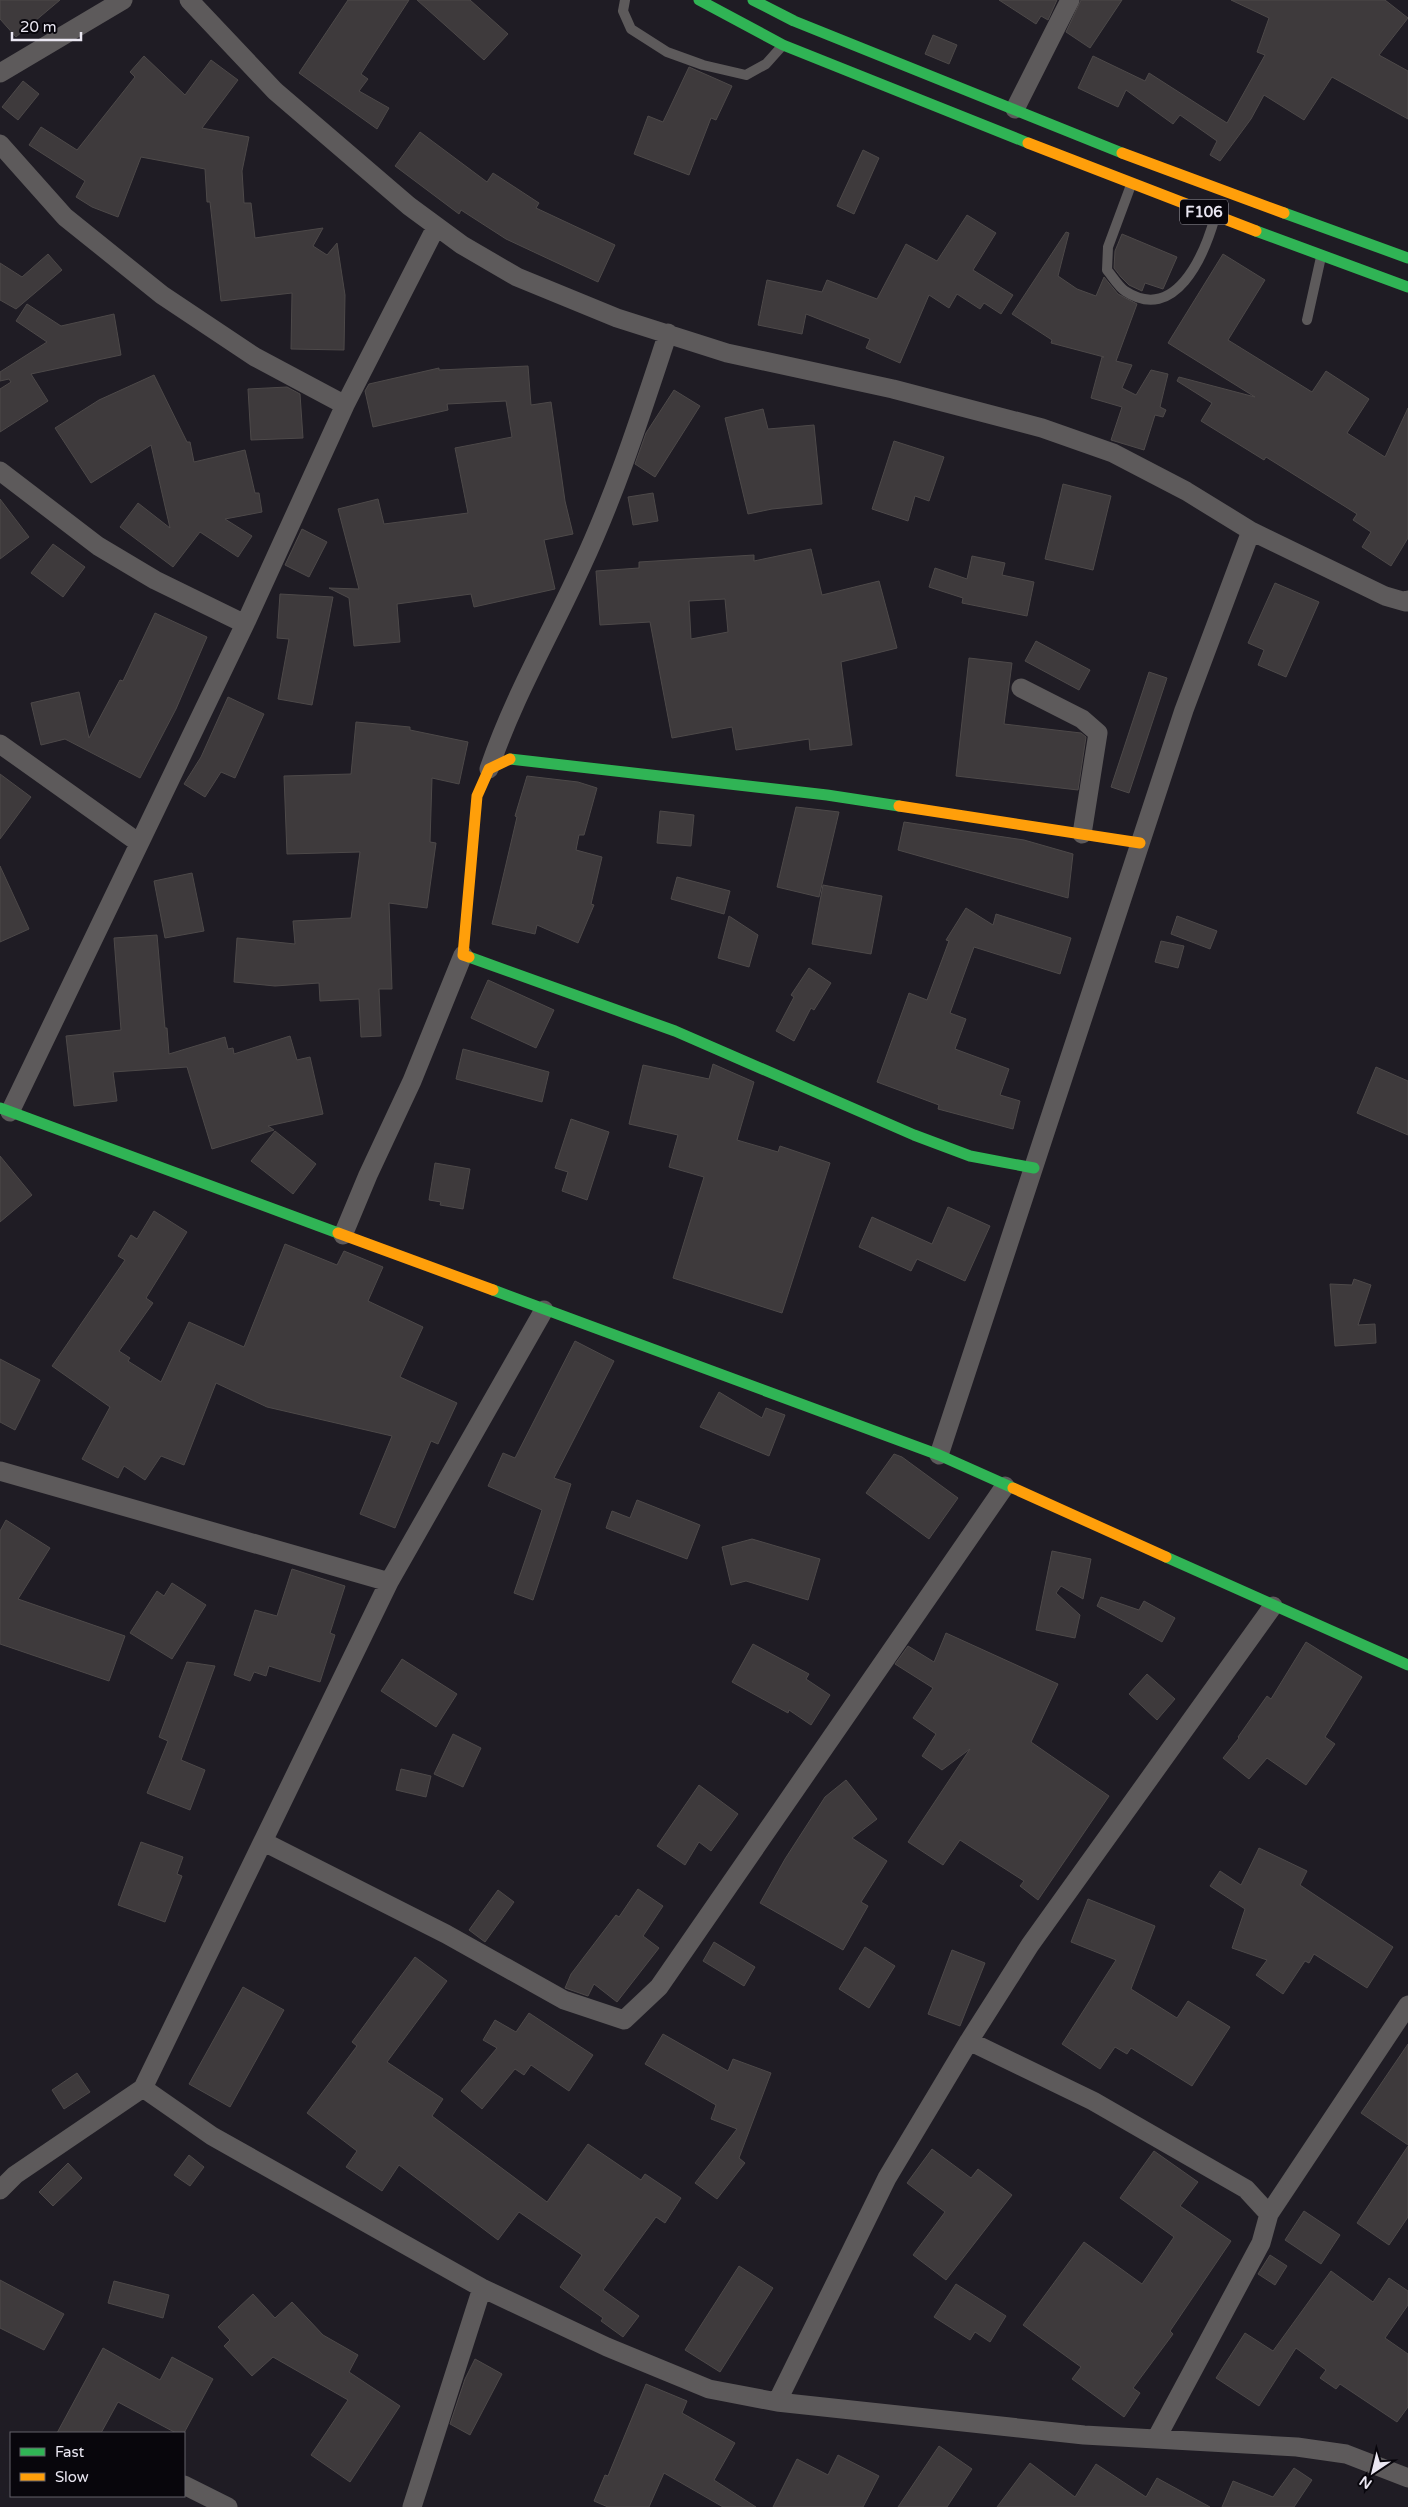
<svg xmlns="http://www.w3.org/2000/svg" width="1408" height="2507" viewBox="0 0 1408 2507" font-family="'Varela Round',sans-serif">
	<style>
		.building { fill: #3e3a3c; stroke: #4d4949; fill-rule: evenodd }
		.lines { fill: none; stroke-linecap: round; stroke-linejoin: round }
		.lane { stroke: #5d5a5b; stroke-width: 10 }
		.street { stroke: #5d5a5b; stroke-width: 19 }
		.fast { stroke: #30b455; stroke-width: 11 }
		.slow { stroke: #ff9f0a; stroke-width: 11 }
		.labels { text-anchor: middle; stroke-width: 4; stroke-linejoin: round; paint-order: stroke }
		.shield { fill: #08060c; stroke: #a6a4ad; stroke-width: 1 }
		.shield-label { font-size: 15px; font-weight: bold; fill: #eae7f2 }
	</style>
	<rect width="100%" height="100%" fill="#1f1c24"/>
	<path class="building" d="M 0,0 L 60,0 L 16,37 L 0,19 Z
		M 348,0 L 409,0 L 361,74 L 368,79 L 359,91 L 389,108 L 377,129 L 299,73 Z
		M 417,0 L 470,0 L 508,34 L 484,60 Z
		M 999,0 L 1057,0 L 1048,20 L 1041,16 L 1036,24 Z
		M 1081,0 L 1122,0 L 1090,48 L 1066,32 Z
		M 1231,0 L 1385,0 L 1408,18 L 1379,55 L 1408,71 L 1408,119 L 1332,77 L 1304,120 L 1264,95 L 1251,119 L 1220,161 L 1210,155 L 1217,141 L 1180,115 L 1173,124 L 1126,90 L 1118,107 L 1078,88 L 1093,56 L 1145,81 L 1149,73 L 1227,123 L 1265,55 L 1257,52 L 1269,18 Z
		M 933,35 L 957,45 L 949,64 L 925,54 Z
		M 144,56 L 185,95 L 211,60 L 238,80 L 202,128 L 249,137 L 242,171 L 244,203 L 251,203 L 255,238 L 323,228 L 313,246 L 327,255 L 337,243 L 345,295 L 344,350 L 291,349 L 292,293 L 221,301 L 210,202 L 207,202 L 205,169 L 141,157 L 118,217 L 92,207 L 76,197 L 85,181 L 29,145 L 41,127 L 77,150 L 135,77 L 130,72 Z
		M 689,67 L 732,86 L 716,120 L 711,118 L 689,175 L 634,154 L 648,116 L 663,122 Z
		M 23,81 L 39,94 L 18,120 L 2,107 Z
		M 420,132 L 487,182 L 493,173 L 539,203 L 536,208 L 615,245 L 598,282 L 506,239 L 461,210 L 459,214 L 395,166 Z
		M 863,150 L 879,158 L 854,214 L 837,206 Z
		M 967,215 L 996,233 L 973,270 L 1013,295 L 1001,314 L 984,303 L 980,309 L 957,294 L 949,308 L 929,295 L 900,363 L 866,348 L 870,339 L 806,314 L 802,334 L 758,325 L 767,280 L 822,292 L 827,280 L 877,299 L 906,244 L 937,261 Z
		M 1066,232 L 1069,233 L 1058,276 L 1077,289 L 1096,296 L 1104,277 L 1118,294 L 1137,304 L 1116,361 L 1132,365 L 1122,388 L 1136,395 L 1151,370 L 1168,374 L 1160,407 L 1166,410 L 1163,417 L 1155,415 L 1144,450 L 1111,440 L 1122,407 L 1091,398 L 1102,357 L 1104,357 L 1051,343 L 1052,340 L 1012,314 Z
		M 1122,234 L 1177,257 L 1163,289 L 1145,283 L 1142,291 L 1129,285 L 1121,277 L 1114,268 L 1115,251 Z
		M 48,254 L 62,270 L 16,309 L 0,300 L 0,263 L 22,277 Z
		M 1223,254 L 1265,280 L 1228,340 L 1312,392 L 1326,371 L 1369,399 L 1347,433 L 1385,457 L 1408,408 L 1408,538 L 1391,566 L 1362,547 L 1371,532 L 1353,520 L 1357,514 L 1266,457 L 1264,460 L 1201,421 L 1212,403 L 1177,381 L 1179,377 L 1255,397 L 1168,343 Z
		M 27,304 L 61,326 L 114,314 L 121,355 L 31,374 L 48,401 L 0,432 L 0,389 L 11,382 L 9,379 L 0,381 L 0,372 L 47,342 L 16,321 Z
		M 528,366 L 531,405 L 551,402 L 565,501 L 573,534 L 544,540 L 555,589 L 474,607 L 471,594 L 397,604 L 400,642 L 354,646 L 349,598 L 329,588 L 359,589 L 338,509 L 378,499 L 384,524 L 468,513 L 455,448 L 512,437 L 506,401 L 447,404 L 448,410 L 373,427 L 365,391 L 369,384 L 439,368 L 439,370 Z
		M 154,375 L 187,442 L 190,442 L 194,462 L 245,450 L 255,493 L 259,493 L 262,512 L 225,519 L 252,536 L 238,557 L 200,532 L 173,567 L 120,527 L 138,503 L 170,528 L 151,445 L 91,483 L 55,428 L 99,400 Z
		M 287,387 L 300,394 L 303,438 L 251,440 L 248,389 Z
		M 674,390 L 700,406 L 655,477 L 635,464 L 646,433 Z
		M 763,409 L 768,429 L 814,425 L 822,504 L 772,509 L 748,514 L 725,418 Z
		M 894,441 L 944,457 L 929,501 L 915,496 L 908,521 L 872,509 Z
		M 1063,484 L 1111,496 L 1093,570 L 1045,559 Z
		M 653,493 L 658,521 L 633,525 L 628,497 Z
		M 0,499 L 29,537 L 0,559 Z
		M 302,529 L 327,542 L 309,577 L 285,565 Z
		M 53,544 L 85,567 L 63,597 L 31,573 Z
		M 811,549 L 822,595 L 879,581 L 897,648 L 841,662 L 852,745 L 810,750 L 809,739 L 736,750 L 732,727 L 672,738 L 650,622 L 600,625 L 596,571 L 639,568 L 639,562 L 754,555 L 754,561 ZM 725,599 L 728,632 L 691,639 L 689,601 Z
		M 972,556 L 1005,563 L 1002,575 L 1034,582 L 1027,616 L 962,603 L 963,598 L 929,587 L 935,568 L 967,579 Z
		M 1275,583 L 1319,602 L 1286,677 L 1258,665 L 1264,650 L 1248,643 Z
		M 280,594 L 333,597 L 312,705 L 278,699 L 289,639 L 277,638 Z
		M 155,613 L 207,637 L 176,709 L 140,778 L 65,739 L 41,745 L 31,703 L 79,692 L 89,738 L 120,680 L 123,681 Z
		M 1036,641 L 1090,670 L 1079,690 L 1025,661 Z
		M 969,658 L 1012,663 L 1004,724 L 1081,733 L 1086,737 L 1078,790 L 956,776 Z
		M 1149,672 L 1167,678 L 1129,793 L 1111,787 Z
		M 228,697 L 264,714 L 235,778 L 221,772 L 205,797 L 184,784 L 201,757 Z
		M 356,722 L 410,727 L 410,730 L 468,742 L 459,784 L 432,778 L 430,842 L 436,843 L 427,908 L 389,903 L 392,989 L 379,989 L 381,1036 L 361,1037 L 359,999 L 320,1001 L 319,983 L 275,986 L 234,982 L 237,938 L 295,944 L 293,921 L 351,918 L 360,852 L 287,854 L 284,776 L 351,774 Z
		M 0,774 L 31,797 L 0,839 Z
		M 527,776 L 578,782 L 597,788 L 584,835 L 579,835 L 576,850 L 602,857 L 591,904 L 594,905 L 578,943 L 537,925 L 535,934 L 492,924 L 517,817 L 515,816 Z
		M 796,807 L 839,812 L 819,897 L 777,887 Z
		M 660,811 L 694,815 L 691,846 L 657,843 Z
		M 904,822 L 1024,840 L 1073,854 L 1068,898 L 898,850 Z
		M 0,866 L 29,929 L 0,942 Z
		M 192,873 L 204,931 L 165,938 L 154,881 Z
		M 677,877 L 730,891 L 724,914 L 671,899 Z
		M 823,885 L 882,896 L 871,954 L 812,944 Z
		M 966,908 L 993,925 L 996,914 L 1071,938 L 1060,974 L 974,947 L 950,1013 L 966,1019 L 955,1049 L 1009,1069 L 1000,1095 L 1020,1101 L 1013,1129 L 938,1109 L 939,1105 L 877,1082 L 909,993 L 927,1000 L 949,941 L 946,940 Z
		M 729,916 L 758,935 L 749,967 L 718,958 Z
		M 1177,916 L 1217,931 L 1210,949 L 1171,934 Z
		M 157,935 L 165,1028 L 167,1028 L 169,1054 L 225,1037 L 228,1049 L 233,1048 L 234,1054 L 290,1036 L 297,1060 L 310,1057 L 323,1114 L 268,1126 L 274,1130 L 212,1149 L 187,1067 L 113,1072 L 117,1101 L 74,1106 L 66,1036 L 121,1030 L 114,938 Z
		M 1161,941 L 1184,946 L 1178,968 L 1155,962 Z
		M 809,968 L 831,983 L 814,1010 L 811,1008 L 794,1041 L 776,1031 L 794,997 L 791,995 Z
		M 488,980 L 554,1010 L 536,1048 L 471,1018 Z
		M 463,1049 L 549,1072 L 542,1102 L 456,1079 Z
		M 713,1064 L 754,1082 L 737,1140 L 778,1152 L 780,1146 L 830,1163 L 782,1313 L 673,1278 L 704,1177 L 669,1167 L 678,1135 L 629,1124 L 643,1065 L 709,1079 Z
		M 1376,1067 L 1408,1081 L 1408,1135 L 1357,1113 Z
		M 571,1119 L 609,1132 L 587,1200 L 562,1191 L 568,1172 L 555,1168 Z
		M 275,1131 L 316,1164 L 293,1194 L 251,1161 Z
		M 0,1156 L 32,1195 L 0,1222 Z
		M 435,1163 L 470,1169 L 463,1209 L 440,1205 L 441,1202 L 429,1200 Z
		M 948,1207 L 990,1226 L 965,1281 L 917,1259 L 911,1271 L 859,1247 L 872,1217 L 932,1244 Z
		M 154,1211 L 187,1232 L 146,1298 L 153,1303 L 119,1351 L 130,1358 L 128,1361 L 161,1382 L 189,1322 L 244,1347 L 285,1244 L 337,1265 L 344,1251 L 383,1267 L 368,1301 L 423,1327 L 400,1377 L 457,1403 L 438,1444 L 431,1441 L 395,1528 L 360,1514 L 392,1436 L 267,1407 L 216,1383 L 184,1465 L 161,1456 L 145,1480 L 124,1466 L 118,1478 L 82,1459 L 110,1407 L 52,1366 L 125,1260 L 118,1256 L 131,1235 L 137,1239 Z
		M 1354,1279 L 1371,1285 L 1358,1325 L 1375,1324 L 1376,1343 L 1335,1346 L 1330,1284 L 1352,1285 Z
		M 575,1341 L 614,1361 L 554,1478 L 571,1484 L 533,1600 L 514,1593 L 542,1510 L 488,1486 L 503,1453 L 515,1458 Z
		M 0,1359 L 40,1380 L 15,1430 L 0,1422 Z
		M 719,1392 L 762,1418 L 766,1408 L 785,1415 L 769,1456 L 700,1427 Z
		M 894,1454 L 902,1457 L 958,1498 L 929,1539 L 866,1493 Z
		M 637,1500 L 700,1525 L 687,1559 L 606,1528 L 612,1511 L 630,1518 Z
		M 6,1520 L 50,1548 L 18,1599 L 125,1636 L 109,1681 L 0,1644 L 0,1531 Z
		M 752,1539 L 820,1559 L 808,1600 L 746,1581 L 731,1585 L 722,1547 Z
		M 1052,1551 L 1091,1559 L 1083,1599 L 1061,1586 L 1056,1593 L 1080,1615 L 1075,1638 L 1036,1630 Z
		M 292,1569 L 345,1586 L 330,1633 L 335,1635 L 320,1682 L 269,1666 L 266,1676 L 254,1672 L 250,1681 L 234,1675 L 255,1610 L 277,1616 Z
		M 172,1583 L 206,1605 L 172,1659 L 130,1633 L 157,1591 L 164,1596 Z
		M 1101,1597 L 1139,1610 L 1144,1601 L 1175,1618 L 1162,1642 L 1097,1606 Z
		M 946,1633 L 1058,1684 L 1031,1742 L 1109,1796 L 1038,1900 L 1020,1886 L 1024,1881 L 960,1840 L 943,1865 L 908,1842 L 970,1749 L 942,1770 L 922,1756 L 936,1734 L 913,1718 L 933,1688 L 895,1664 L 908,1646 L 934,1662 Z
		M 1306,1642 L 1362,1677 L 1325,1737 L 1335,1744 L 1306,1785 L 1267,1758 L 1249,1779 L 1223,1758 L 1239,1738 L 1238,1737 L 1267,1696 L 1271,1699 Z
		M 753,1644 L 809,1674 L 806,1679 L 830,1695 L 811,1725 L 789,1710 L 788,1713 L 732,1682 Z
		M 402,1659 L 457,1694 L 436,1727 L 381,1691 Z
		M 187,1662 L 215,1666 L 181,1760 L 205,1770 L 190,1810 L 147,1793 L 168,1741 L 159,1737 Z
		M 1147,1674 L 1175,1699 L 1157,1720 L 1129,1694 Z
		M 453,1734 L 481,1748 L 463,1787 L 434,1774 Z
		M 401,1769 L 431,1776 L 426,1797 L 396,1790 Z
		M 846,1780 L 877,1819 L 852,1838 L 887,1861 L 861,1902 L 868,1906 L 843,1950 L 760,1903 L 785,1859 L 825,1797 Z
		M 699,1785 L 738,1814 L 711,1851 L 699,1842 L 685,1865 L 657,1846 Z
		M 141,1842 L 183,1857 L 177,1874 L 182,1876 L 165,1922 L 118,1905 Z
		M 1259,1848 L 1307,1871 L 1300,1885 L 1393,1947 L 1367,1988 L 1314,1954 L 1309,1963 L 1305,1961 L 1283,1994 L 1256,1975 L 1267,1960 L 1232,1948 L 1245,1909 L 1210,1886 L 1220,1871 L 1241,1885 Z
		M 638,1889 L 663,1906 L 643,1936 L 659,1948 L 617,2002 L 594,1984 L 588,1996 L 565,1988 L 571,1974 L 616,1915 L 619,1917 Z
		M 498,1890 L 514,1902 L 485,1942 L 469,1930 Z
		M 1088,1899 L 1155,1926 L 1131,1989 L 1177,2018 L 1188,2001 L 1230,2027 L 1192,2086 L 1131,2048 L 1127,2054 L 1115,2047 L 1100,2069 L 1062,2044 L 1116,1960 L 1071,1942 Z
		M 714,1942 L 755,1967 L 744,1986 L 703,1961 Z
		M 865,1947 L 895,1966 L 869,2008 L 839,1989 Z
		M 952,1950 L 985,1963 L 960,2026 L 928,2014 Z
		M 415,1957 L 447,1981 L 387,2062 L 443,2099 L 432,2116 L 547,2202 L 588,2144 L 641,2180 L 645,2174 L 681,2198 L 665,2223 L 656,2217 L 603,2290 L 639,2316 L 623,2337 L 601,2321 L 603,2318 L 560,2287 L 582,2255 L 519,2212 L 498,2240 L 399,2165 L 382,2191 L 346,2167 L 357,2151 L 307,2113 L 357,2046 L 352,2042 Z
		M 243,1987 L 284,2010 L 230,2107 L 189,2084 Z
		M 529,2013 L 593,2055 L 569,2091 L 531,2065 L 524,2075 L 515,2069 L 482,2109 L 461,2091 L 497,2048 L 483,2040 L 495,2020 L 516,2032 Z
		M 663,2034 L 728,2071 L 733,2059 L 771,2073 L 739,2158 L 745,2163 L 717,2199 L 695,2183 L 737,2129 L 711,2119 L 716,2105 L 645,2064 Z
		M 1408,2044 L 1408,2145 L 1361,2113 Z
		M 77,2073 L 90,2092 L 64,2109 L 52,2090 Z
		M 1408,2146 L 1408,2217 L 1389,2245 L 1357,2223 Z
		M 932,2149 L 971,2178 L 978,2169 L 1012,2195 L 946,2280 L 913,2255 L 945,2212 L 907,2183 Z
		M 1154,2151 L 1198,2182 L 1180,2206 L 1231,2241 L 1170,2331 L 1173,2334 L 1133,2388 L 1140,2393 L 1124,2417 L 1072,2379 L 1081,2367 L 1023,2325 L 1084,2242 L 1142,2284 L 1174,2237 L 1120,2198 Z
		M 189,2155 L 204,2167 L 190,2186 L 174,2175 Z
		M 68,2163 L 82,2178 L 53,2206 L 39,2192 Z
		M 1304,2211 L 1340,2235 L 1321,2264 L 1285,2240 Z
		M 1270,2255 L 1287,2266 L 1275,2285 L 1258,2274 Z
		M 739,2266 L 773,2288 L 720,2372 L 685,2350 Z
		M 1331,2271 L 1373,2302 L 1389,2278 L 1408,2291 L 1408,2305 L 1385,2338 L 1408,2354 L 1408,2407 L 1397,2422 L 1340,2384 L 1336,2389 L 1320,2378 L 1326,2370 L 1296,2348 L 1259,2406 L 1216,2378 L 1245,2333 L 1273,2351 Z
		M 0,2280 L 64,2314 L 44,2350 L 0,2328 Z
		M 114,2281 L 169,2295 L 163,2318 L 108,2303 Z
		M 956,2284 L 1006,2316 L 990,2342 L 975,2332 L 970,2340 L 934,2317 Z
		M 253,2294 L 275,2318 L 292,2302 L 323,2335 L 358,2355 L 349,2372 L 400,2406 L 350,2482 L 311,2455 L 348,2400 L 273,2357 L 252,2376 L 224,2346 L 230,2340 L 218,2327 Z
		M 103,2348 L 160,2380 L 172,2357 L 213,2379 L 184,2433 L 176,2433 L 118,2402 L 101,2433 L 57,2433 Z
		M 475,2359 L 502,2374 L 470,2435 L 450,2424 L 465,2379 Z
		M 646,2384 L 687,2401 L 682,2413 L 735,2443 L 714,2480 L 756,2507 L 723,2507 L 664,2473 L 649,2507 L 608,2507 L 594,2501 L 605,2475 L 608,2476 Z
		M 939,2446 L 972,2469 L 947,2507 L 898,2507 Z
		M 838,2455 L 879,2476 L 863,2507 L 773,2507 L 797,2459 L 828,2475 Z
		M 1030,2463 L 1075,2497 L 1096,2464 L 1146,2497 L 1157,2478 L 1210,2507 L 997,2507 Z
		M 1294,2468 L 1312,2480 L 1294,2507 L 1222,2507 L 1233,2481 L 1273,2497 Z"/>
	<g class="lines">
		<path class="lane" d="M 625,0 L 623,11 L 631,29 L 667,52 L 703,65 L 746,75 L 766,64 L 783,45
			M 1131,185 L 1108,247 L 1107,270 C 1113,277 1118,286 1125,291 C 1175,324 1204,256 1215,217
			M 1307,320 L 1321,257"/>
		<path class="street" d="M 189,0 L 275,91 L 409,206 L 462,245 L 517,277 L 617,318 L 727,353 L 893,389 L 1042,428 L 1113,453 L 1186,491 L 1251,531 L 1385,596 L 1406,602 L 1408,600
			M 0,73 L 123,0
			M 1015,109 L 1070,0
			M 0,144 L 65,217 L 162,295 L 255,357 L 345,405
			M 0,471 L 98,546 L 155,580 L 245,624
			M 1021,688 L 1082,719 L 1098,733 L 1082,834
			M 0,744 L 139,843
			M 489,769 C 513,698 551,633 582,565 C 617,490 642,411 668,333
			M 10,1112 L 245,624 L 345,405 L 436,227
			M 343,1235 L 368,1175 L 412,1081 L 463,955
			M 939,1455 L 1184,710 L 1251,531
			M 0,1471 L 389,1582
			M 264,1842 L 446,1934 L 564,2000 L 624,2020 L 659,1987 L 1005,1486
			M 969,2041 L 1093,2101 L 1246,2189 L 1269,2214 L 1261,2243 L 1156,2439
			M 143,2088 L 212,2136 L 482,2288 L 607,2347 L 709,2389 L 777,2402 L 1084,2435 L 1297,2447 L 1346,2454 L 1408,2478
			M 0,2190 L 15,2175 L 143,2088 L 389,1582 L 544,1310
			M 1269,2214 L 1408,2005
			M 777,2402 L 887,2178 L 969,2041 L 1030,1945 L 1273,1606
			M 184,2485 L 228,2507
			M 412,2507 L 482,2288"/>
		<path class="fast" d="M 699,0 L 783,45 L 1028,143
			M 753,0 L 794,21 L 1122,153
			M 1284,213 L 1408,258
			M 1256,231 L 1408,287
			M 510,759 L 827,795 L 899,806
			M 469,957 L 675,1031 L 914,1135 L 970,1156 L 1034,1168
			M 0,1108 L 338,1233
			M 493,1290 L 939,1455 L 1013,1488
			M 1166,1557 L 1408,1665"/>
		<path class="slow" d="M 1028,143 L 1256,231
			M 1122,153 L 1284,213
			M 899,806 L 1140,843
			M 469,957 L 463,955 L 477,796 L 489,769 L 510,759
			M 338,1233 L 493,1290
			M 1013,1488 L 1166,1557"/>
	</g>
	<g class="labels">
		<rect class="shield" x="1180" y="199.5" width="48" height="25" rx="4"/>
		<g class="shield-label">
			<text x="1204" y="217">F106</text>
		</g>
	</g>
	<rect x="10" y="2432" width="175" height="65" fill="#08060c" stroke="#626068"/>
	<rect x="20" y="2448" width="25" height="8" fill="#30b455" stroke="#626068"/>
	<text x="55" y="2457" font-size="15" fill="#eae7f2">Fast</text>
	<rect x="20" y="2473" width="25" height="8" fill="#ff9f0a" stroke="#626068"/>
	<text x="55" y="2482" font-size="15" fill="#eae7f2">Slow</text>
	<g transform="translate(1373 2472) rotate(215)" stroke="#08060c" stroke-width="4" paint-order="stroke">
	<path d="M0-4L9 19L0 12L-9 19Z" fill="#eae7f2"/>
	<text y="-8" font-size="14" font-weight="bold" text-anchor="middle" fill="#eae7f2">N</text>
	</g>
	<path d="M12 32v8h69v-8" fill="none" stroke="#eae7f2" stroke-width="2.5"/>
	<text x="20" y="32" font-size="15" fill="#eae7f2" stroke="#08060c" stroke-width="4" paint-order="stroke">20 m</text>
</svg>
